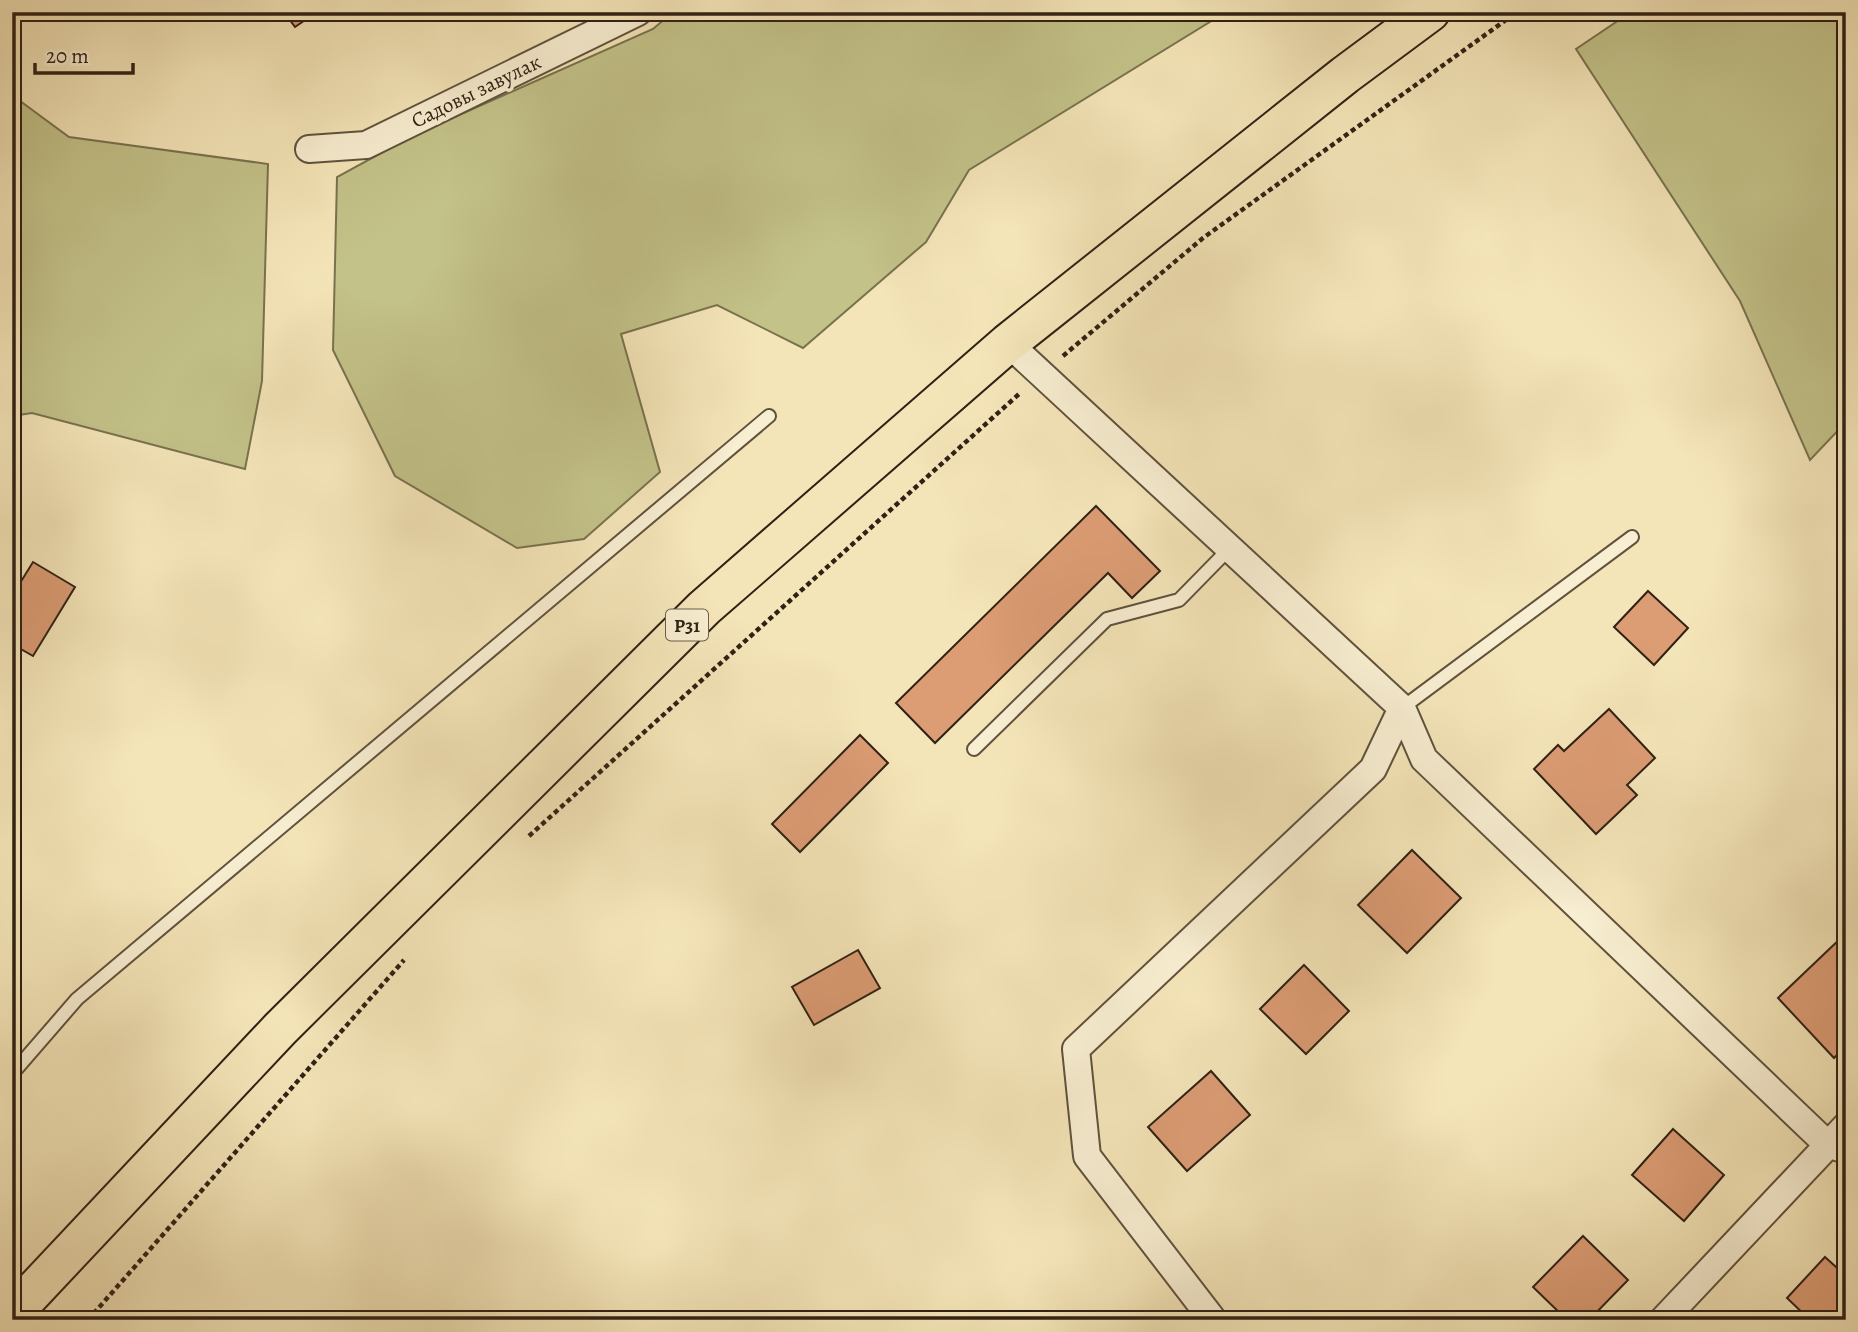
<svg xmlns="http://www.w3.org/2000/svg" width="1858" height="1332" viewBox="0 0 1858 1332" font-family="Alegreya,serif">
	<style>
		.green { fill: #c3c289; stroke: #79724f; stroke-width: 2 }
		.building { fill: #dc9c74; stroke: #2f2115; stroke-width: 2 }
		.lines { fill: none; stroke-linecap: round; stroke-linejoin: round }
		.lane-casing { stroke: #60523e; stroke-width: 16 }
		.street-casing { stroke: #60523e; stroke-width: 30 }
		.primary-casing { stroke: #2f2115; stroke-width: 42 }
		.path { stroke: #2f2115; stroke-width: 4.5; stroke-dasharray: 5 3.5; stroke-linecap: butt }
		.lane { stroke: #f8eed1; stroke-width: 12 }
		.street { stroke: #f8eed1; stroke-width: 26 }
		.primary { stroke: #f4e5b8; stroke-width: 38 }
		.labels { text-anchor: middle; stroke-width: 7; stroke-linejoin: round; paint-order: stroke }
		.shield { fill: #f8eed1; stroke: #6b5e4d; stroke-width: 2 }
		.shield-label { font-size: 19px; font-weight: bold; fill: #2f2115 }
		.street-label { font-size: 21px; fill: #2f2115; stroke: #f8eed1 }
	</style>
	<rect width="100%" height="100%" fill="#f4e5b8"/>
	<filter id="stains"><feTurbulence type="fractalNoise" baseFrequency=".00286" numOctaves="4"/><feColorMatrix values="0 0 0 0 .2 0 0 0 0 .09 0 0 0 0 .02 0 0 0 .5 -.17"/></filter>
	<radialGradient id="worn" r=".72"><stop offset=".6" stop-color="#630" stop-opacity="0"/><stop offset="1" stop-color="#630" stop-opacity=".3"/></radialGradient>
	<path class="green" d="M 673,12 L 1226,12 L 969,170 L 926,242 L 803,348 L 717,305 L 621,334 L 660,472 L 584,539 L 517,548 L 395,476 L 333,350 L 337,177 L 414,135 L 653,29 Z
		M 1631,12 L 1846,12 L 1846,422 L 1810,460 L 1740,301 L 1576,49 Z
		M 12,95 L 69,137 L 268,164 L 262,381 L 245,469 L 32,413 L 12,416 Z"/>
	<path class="building" d="M 284,12 L 317,12 L 295,27 Z
		M 1096,506 L 1160,571 L 1132,598 L 1108,573 L 935,743 L 896,703 Z
		M 33,562 L 75,587 L 33,656 L 12,644 L 12,596 Z
		M 1648,591 L 1688,628 L 1654,665 L 1614,627 Z
		M 1609,709 L 1655,758 L 1627,785 L 1637,795 L 1596,834 L 1534,769 L 1558,745 L 1564,751 Z
		M 860,735 L 888,763 L 800,852 L 772,824 Z
		M 1412,850 L 1461,898 L 1407,953 L 1358,905 Z
		M 1842,937 L 1846,941 L 1846,1046 L 1834,1058 L 1778,998 Z
		M 858,950 L 880,988 L 814,1025 L 792,987 Z
		M 1304,965 L 1349,1011 L 1306,1054 L 1260,1009 Z
		M 1211,1071 L 1250,1115 L 1187,1171 L 1148,1127 Z
		M 1673,1129 L 1724,1175 L 1684,1221 L 1632,1175 Z
		M 1583,1236 L 1628,1280 L 1589,1320 L 1567,1320 L 1533,1287 Z
		M 1825,1257 L 1846,1276 L 1846,1316 L 1842,1320 L 1810,1320 L 1787,1298 Z"/>
	<g class="lines">
		<g class="lane-casing">
			<path id="lane" d="M 1402,708 L 1632,537
				M 974,749 L 1107,619 L 1179,600 L 1229,549
				M 12,1074 L 77,999 L 769,416"/>
		</g>
		<g class="street-casing">
			<path id="street" d="M 309,149 L 366,145 L 638,12
				M 1008,343 L 1402,708 L 1424,759 L 1827,1144 L 1846,1150
				M 1213,1320 L 1087,1156 L 1076,1049 L 1373,769 L 1402,708
				M 1663,1320 L 1846,1126"/>
		</g>
		<g class="primary-casing">
			<path id="primary" d="M 12,1314 L 280,1029 L 704,608 L 1008,343 L 1345,75 L 1430,12"/>
		</g>
		<path class="path" d="M 1063,356 L 1203,238 L 1517,12
			M 529,836 L 1019,394
			M 88,1320 L 404,960"/>
		<use href="#lane" class="lane"/>
		<use href="#street" class="street"/>
		<use href="#primary" class="primary"/>
	</g>
	<g class="labels">
		<rect class="shield" x="666" y="609.5" width="42" height="31" rx="5"/>
		<g class="shield-label">
			<text x="687" y="632">Р31</text>
		</g>
		<g class="street-label">
			<text transform="translate(476 91) rotate(-26)" y="7">Садовы завулак</text>
		</g>
	</g>
	<rect width="1858" height="1332" fill="none" stroke="#f4e5b8" stroke-width="42"/>
	<rect x="14" y="14" width="1830" height="1304" fill="none" stroke="#2f2115" stroke-width="3.5"/>
	<rect x="21" y="21" width="1816" height="1290" fill="none" stroke="#2f2115" stroke-width="2"/>
	<path d="M35 63v10h98v-10" fill="none" stroke="#2f2115" stroke-width="3.5"/>
	<text x="46" y="63" font-size="21" fill="#2f2115" stroke="#f8eed1" stroke-width="5" paint-order="stroke">20 m</text>
	<rect width="100%" height="100%" filter="url(#stains)"/>
	<rect width="100%" height="100%" fill="url(#worn)"/>
</svg>
